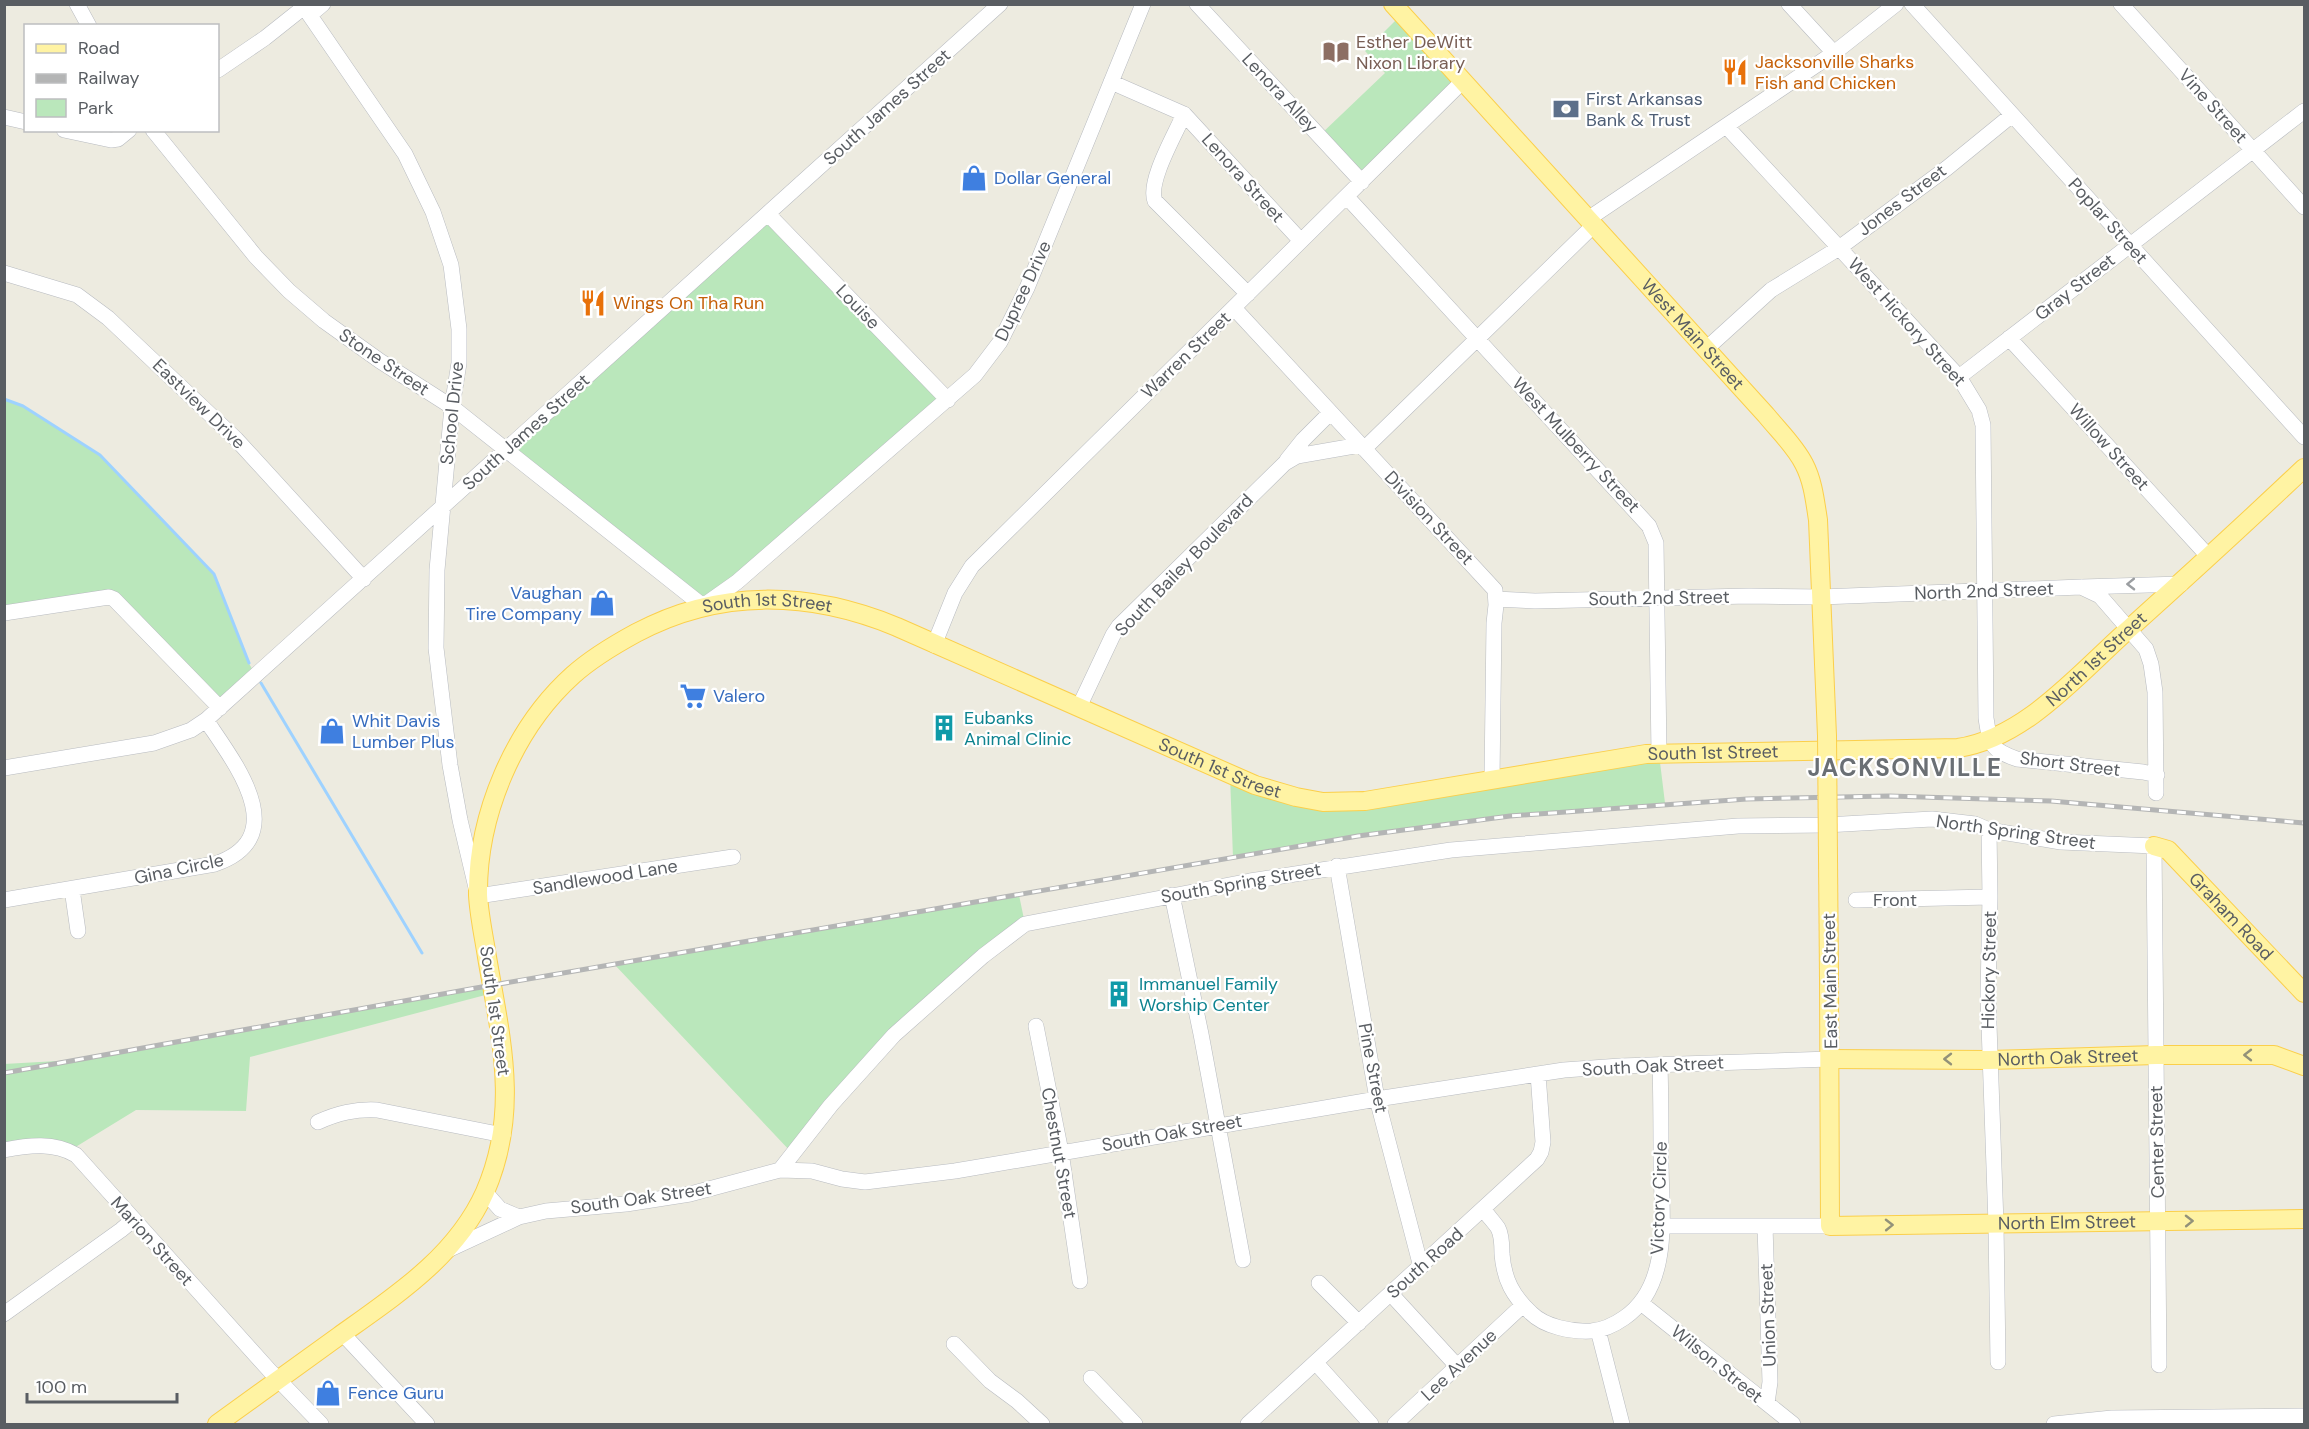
<svg xmlns="http://www.w3.org/2000/svg" width="2309" height="1429" viewBox="0 0 2309 1429" font-family="'DM Sans',sans-serif">
	<style>
		.green { fill: #bae7bb }
		.lines { fill: none; stroke-linecap: round; stroke-linejoin: round }
		.stream { stroke: #9ed2ff; stroke-width: 3 }
		.minor-casing { stroke: #b8bbc0; stroke-width: 16 }
		.major-casing { stroke: #fbcf4b; stroke-width: 20 }
		.minor { stroke: #fff; stroke-width: 15 }
		.major { stroke: #fff3a3; stroke-width: 18 }
		.rail-casing { stroke: #b4b5b5; stroke-width: 5 }
		.rail { stroke: #fff; stroke-width: 3; stroke-dasharray: 9; stroke-linecap: butt }
		.major-bridge-casing { stroke: #fbcf4b; stroke-width: 20; stroke-linecap: butt }
		.major-bridge { stroke: #fff3a3; stroke-width: 18 }
		.oneway { stroke: #9b9ea1 }
		.oneway2 { stroke: #939279 }
		.labels { text-anchor: middle; stroke-width: 4.5; stroke-linejoin: round; paint-order: stroke }
		.education-label { font-size: 18px; fill: #785e54; stroke: #fff; text-anchor: start }
		.food-label { font-size: 18px; fill: #c56008; stroke: #fff; text-anchor: start }
		.street-label { font-size: 18px; fill: #595d62; stroke: #fff }
		.service-label { font-size: 18px; fill: #4e5e75; stroke: #fff; text-anchor: start }
		.shop-label { font-size: 18px; fill: #366cbe; stroke: #fff; text-anchor: start }
		.culture-label { font-size: 18px; fill: #0d838f; stroke: #fff; text-anchor: start }
		.district-label { font-size: 24px; font-weight: bold; letter-spacing: 1.5px; fill: #6a6f74; stroke: #fff }
	</style>
	<rect width="100%" height="100%" fill="#edebe0"/>
	<path class="green" d="M 1402,14 L 1462,82 L 1363,181 L 1320,135 L 1385,73 L 1365,51 Z
		M 768,214 L 948,400 L 703,606 L 506,449 Z
		M 4,399 L 23,406 L 100,455 L 214,574 L 248,662 L 257,677 L 220,708 L 113,599 L 5,613 Z
		M 1659,754 L 1665,803 L 1510,816 L 1434,825 L 1233,858 L 1230,775 L 1323,802 Z
		M 1019,895 L 1025,924 L 894,1035 L 792,1153 L 614,964 Z
		M 492,987 L 493,993 L 250,1057 L 246,1111 L 136,1110 L 69,1151 L 5,1150 L 4,1064 L 75,1060 Z"/>
	<g class="lines">
		<path class="stream" d="M 4,399 L 23,406 L 100,455 L 214,574 L 249,663
			M 261,683 L 422,953"/>
		<g class="minor-casing">
			<path id="minor" d="M 77,4 L 89,26
				M 302,4 L 405,154 L 433,212 L 451,265 L 459,329 L 459,363 L 452,407 L 437,570 L 436,648 L 450,765 L 460,820 L 478,896 L 733,857
				M 1197,4 L 1362,182
				M 1789,4 L 1834,53
				M 1912,4 L 2304,437
				M 2121,4 L 2304,207
				M 310,15 L 323,4
				M 218,70 L 265,38 L 304,7
				M 1111,82 L 1184,114 L 1301,241
				M 1184,114 C 1176,133 1147,182 1155,201 L 1248,294
				M 4,117 L 26,122
				M 1727,127 L 1959,377 L 1979,410 L 1983,425 L 1986,718 C 1990,745 1991,750 2017,759 L 2143,772 L 2157,775
				M 64,130 L 111,140 L 118,139 L 129,130
				M 153,130 L 256,257 L 289,291 L 324,321 L 380,361 L 452,407 L 703,606 L 737,582 L 975,375 L 1000,342 L 1027,288 L 1143,4
				M 1347,197 L 1649,526 L 1656,543 L 1659,754
				M 768,214 L 948,400
				M 1588,219 L 1834,53 L 1896,4
				M 4,273 L 77,295 L 108,318 L 236,439 L 364,579
				M 1234,308 L 1495,590 L 1496,605 L 1494,623 L 1492,779
				M 2009,338 L 2208,556
				M 1706,349 L 1771,290 L 1839,248 L 1947,168 L 2012,115
				M 1959,377 L 2304,111
				M 1364,449 L 1594,225
				M 1287,460 L 1303,440 L 1330,413
				M 2082,587 L 2181,584
				M 1496,599 L 1535,601 L 1749,596 L 1821,597 L 2081,587 L 2100,596 L 2146,649 L 2151,664 L 2155,692 L 2156,793
				M 4,613 L 109,597 L 114,599 L 220,708
				M 934,645 L 955,593 L 972,566 L 1462,82
				M 1079,707 L 1113,635 L 1119,626 L 1285,463 L 1297,456 L 1360,445
				M 4,768 L 154,743 L 191,730 L 206,720 L 1000,4
				M 1989,830 L 1990,897 L 1988,996 L 1996,1224 L 1998,1362
				M 1337,866 L 1377,1099 L 1421,1267
				M 72,889 L 78,931
				M 1172,895 L 1201,1034 L 1243,1260
				M 4,900 L 215,864 C 294,837 234,762 206,720
				M 1856,900 L 1990,897
				M 1036,1026 L 1061,1152 L 1080,1281
				M 318,1122 C 338,1113 355,1109 377,1110 L 503,1135
				M 4,1150 C 29,1145 54,1142 76,1155 L 270,1371 L 321,1424
				M 780,1170 L 831,1105 L 894,1035 L 983,956 L 1025,924 L 1250,881 L 1451,850 L 1738,826 L 1826,825 L 1932,819 L 1975,824 L 1989,830 L 2061,842 L 2154,846 L 2159,1365
				M 485,1192 L 500,1209 L 519,1217 L 546,1211 L 626,1204 L 690,1194 L 780,1170 L 812,1171 L 842,1179 L 865,1182 L 955,1171 L 1377,1099 L 1564,1070 L 1620,1066 L 1830,1059
				M 1484,1210 C 1488,1216 1494,1222 1498,1228 C 1502,1235 1502,1246 1502,1254 C 1504,1280 1513,1296 1531,1313 C 1545,1327 1572,1332 1591,1331 C 1604,1330 1614,1325 1624,1318 C 1673,1285 1661,1211 1661,1161 C 1661,1129 1661,1097 1660,1065
				M 1662,1226 L 1830,1226
				M 1765,1226 L 1770,1382 L 1767,1403
				M 448,1250 L 519,1217
				M 1319,1283 L 1359,1323
				M 1391,1294 L 1457,1366
				M 1641,1303 L 1793,1424
				M 4,1314 L 121,1230 L 133,1220
				M 1598,1330 L 1622,1424
				M 343,1334 L 427,1424
				M 954,1344 L 990,1381 L 1017,1401 L 1042,1424
				M 1316,1363 L 1371,1424
				M 1091,1378 L 1135,1424
				M 1248,1424 L 1537,1159 L 1541,1152 L 1543,1142 L 1538,1074
				M 1395,1424 L 1523,1305
				M 2054,1424 L 2112,1418 L 2304,1416"/>
		</g>
		<g class="major-casing">
			<g id="major">
				<path id="s1" d="M 1393,4 L 1766,415 C 1779,431 1795,446 1804,464 C 1813,481 1815,501 1818,520 L 1827,736"/>
				<path id="s2" d="M 2154,846 L 2168,850 L 2304,993"/>
				<path id="s3" d="M 1829,979 L 1830,1226 L 2304,1219"/>
				<path id="s4" d="M 1830,1059 L 1989,1060 L 2156,1055 L 2274,1055 L 2304,1066"/>
				<path id="s5" d="M 217,1424 C 257,1395 298,1366 339,1336 C 395,1296 456,1257 485,1192 C 520,1112 501,1039 487,957 C 484,937 479,915 478,895 C 477,815 514,728 573,675 C 592,658 614,645 636,633 C 720,588 810,591 897,627 L 1255,785 L 1296,797 L 1323,802 L 1365,801 L 1646,754 L 1958,748 C 2026,738 2080,672 2130,628 C 2189,575 2247,522 2304,468"/>
			</g>
		</g>
		<use href="#minor" class="minor"/>
		<use href="#major" class="major"/>
		<g class="rail-casing">
			<path id="rail" d="M 4,1073 L 476,988 L 1358,836 L 1510,816 L 1747,799 L 1889,796 L 2051,801 L 2304,823"/>
		</g>
		<use href="#rail" class="rail"/>
		<g class="major-bridge-casing">
			<path id="major-bridge" d="M 1827,736 L 1829,979"/>
		</g>
		<use href="#major-bridge" class="major-bridge"/>
	</g>
	<defs><path id="oneway-chevron" d="M-2-3.5L2.5 0L-2 3.5" fill="none" stroke-width="1.6" stroke-linecap="round" stroke-linejoin="round" transform="scale(1.5)"/></defs>
	<use class="oneway" href="#oneway-chevron" transform="translate(2131 584) rotate(179)"/>
	<g class="oneway2">
		<use href="#oneway-chevron" transform="translate(2248 1055) rotate(-180)"/>
		<use href="#oneway-chevron" transform="translate(1948 1059) rotate(-180)"/>
		<use href="#oneway-chevron" transform="translate(2189 1221) rotate(-1)"/>
		<use href="#oneway-chevron" transform="translate(1889 1225) rotate(-1)"/>
	</g>
	<defs>
		<g id="library-bare" transform="scale(2.07)"><path d="M-6-4Q-3-5.5-.7-3.5V5Q-3 3-6 4ZM6-4Q3-5.5 .7-3.5V5Q3 3 6 4Z" fill="#8d6e63" stroke="#fff" stroke-width="2.5" paint-order="stroke"/></g>
		<g id="restaurant-bare" transform="scale(2.07)"><path d="M-5-6h1v4h1v-4h1v4h1v-4h1v5L-1.5 .5V6h-2V.5L-5-1ZM5-6V6H3V1.5H1.5Q1.5-4 5-6Z" fill="#e8710a" stroke="#fff" stroke-width="2.5" paint-order="stroke"/></g>
		<g id="bank-bare" transform="scale(2.07)"><path d="M-6-4H6V4H-6ZM0-2.3a2.3 2.3 0 1 0 0 4.6a2.3 2.3 0 1 0 0-4.6Z" fill="#5c6f8a" stroke="#fff" stroke-width="2.5" paint-order="stroke"/></g>
		<g id="shop-bare" transform="scale(2.07)"><path d="M-5-2.5h2.3a2.7 3.5 0 0 1 5.4 0H5L5.5 6h-11ZM-1.5-2.5h3a1.5 2.3 0 0 0-3 0Z" fill="#3f7fe0" stroke="#fff" stroke-width="2.5" paint-order="stroke"/></g>
		<g id="supermarket-bare" transform="scale(2.07)"><path d="M-6-5.5h2.5l.6 2H6L4.5 2H-2.5L-4.4-4H-6ZM-1.5 3.2a1.3 1.3 0 1 0 .1 0ZM3 3.2a1.3 1.3 0 1 0 .1 0Z" fill="#3f7fe0" stroke="#fff" stroke-width="2.5" paint-order="stroke"/></g>
		<g id="building-bare" transform="scale(2.07)"><path d="M-4-6H4V6H1V3H-1V6H-4ZM-2.5-4.3h1.7v1.8h-1.7ZM.8-4.3h1.7v1.8H.8ZM-2.5-1h1.7V.8h-1.7ZM.8-1h1.7V.8H.8Z" fill="#0f9aa8" stroke="#fff" stroke-width="2.5" paint-order="stroke"/></g>
	</defs>
	<g fill-rule="evenodd">
		<use href="#library-bare" x="1336" y="52"/>
		<use href="#restaurant-bare" x="1735" y="72"/>
		<use href="#bank-bare" x="1566" y="109"/>
		<use href="#shop-bare" x="974" y="178"/>
		<use href="#restaurant-bare" x="593" y="303"/>
		<use href="#shop-bare" x="602" y="603"/>
		<use href="#supermarket-bare" x="693" y="696"/>
		<use href="#building-bare" x="944" y="728"/>
		<use href="#shop-bare" x="332" y="731"/>
		<use href="#building-bare" x="1119" y="994"/>
		<use href="#shop-bare" x="328" y="1393"/>
	</g>
	<g class="labels">
		<g class="education-label">
			<text x="1356" y="48">Esther DeWitt<tspan x="1356" dy="21">Nixon Library</tspan></text>
		</g>
		<g class="food-label">
			<text x="1755" y="68">Jacksonville Sharks<tspan x="1755" dy="21">Fish and Chicken</tspan></text>
			<text x="613" y="309">Wings On Tha Run</text>
		</g>
		<g class="street-label">
			<text transform="translate(1280 93) rotate(47)" y="6">Lenora Alley</text>
			<text transform="translate(2213 106) rotate(48)" y="6">Vine Street</text>
			<text transform="translate(887 107) rotate(-42)" y="6">South James Street</text>
			<text transform="translate(1243 178) rotate(48)" y="6">Lenora Street</text>
			<text transform="translate(1902 200) rotate(-37)" y="6">Jones Street</text>
			<text transform="translate(2108 221) rotate(48)" y="6">Poplar Street</text>
			<text transform="translate(2075 287) rotate(-38)" y="6">Gray Street</text>
			<text transform="translate(1023 291) rotate(-65)" y="6">Dupree Drive</text>
			<text transform="translate(858 307) rotate(46)" y="6">Louise</text>
			<text transform="translate(1907 322) rotate(48)" y="6">West Hickory Street</text>
			<text dy="6" stroke="none"><textPath href="#s1" startOffset="446">West Main Street</textPath></text>
			<text transform="translate(1186 355) rotate(-44)" y="6">Warren Street</text>
			<text transform="translate(384 362) rotate(34)" y="6">Stone Street</text>
			<text transform="translate(199 404) rotate(44)" y="6">Eastview Drive</text>
			<text transform="translate(452 413) rotate(-84)" y="6">School Drive</text>
			<text transform="translate(526 432) rotate(-42)" y="6">South James Street</text>
			<text transform="translate(1576 445) rotate(47)" y="6">West Mulberry Street</text>
			<text transform="translate(2109 447) rotate(48)" y="6">Willow Street</text>
			<text transform="translate(1429 518) rotate(47)" y="6">Division Street</text>
			<text transform="translate(1184 565) rotate(-46)" y="6">South Bailey Boulevard</text>
			<text transform="translate(1984 591) rotate(-2)" y="6">North 2nd Street</text>
			<text transform="translate(1659 598) rotate(-1)" y="6">South 2nd Street</text>
			<text dy="6" stroke="none"><textPath href="#s5" startOffset="1119">South 1st Street</textPath></text>
			<text dy="6" stroke="none"><textPath href="#s5" startOffset="2520">North 1st Street</textPath></text>
			<text dy="6" stroke="none"><textPath href="#s5" startOffset="2108">South 1st Street</textPath></text>
			<text transform="translate(2070 764) rotate(7)" y="6">Short Street</text>
			<text dy="6" stroke="none"><textPath href="#s5" startOffset="1605">South 1st Street</textPath></text>
			<text transform="translate(2016 832) rotate(8)" y="6">North Spring Street</text>
			<text transform="translate(179 869) rotate(-12)" y="6">Gina Circle</text>
			<text transform="translate(605 877) rotate(-9)" y="6">Sandlewood Lane</text>
			<text transform="translate(1241 883) rotate(-10)" y="6">South Spring Street</text>
			<text x="1895" y="906">Front</text>
			<text dy="6" stroke="none"><textPath href="#s2" startOffset="106">Graham Road</textPath></text>
			<text transform="translate(1989 970) rotate(-89)" y="6">Hickory Street</text>
			<text transform="translate(1830 981) rotate(-91)" y="6">East Main Street</text>
			<text transform="translate(495 1011) rotate(82)" y="6">South 1st Street</text>
			<text dy="6" stroke="none"><textPath href="#s4" startOffset="238">North Oak Street</textPath></text>
			<text transform="translate(1653 1066) rotate(-3)" y="6">South Oak Street</text>
			<text transform="translate(1373 1068) rotate(79)" y="6">Pine Street</text>
			<text transform="translate(1172 1133) rotate(-10)" y="6">South Oak Street</text>
			<text transform="translate(2157 1142) rotate(-91)" y="6">Center Street</text>
			<text transform="translate(1059 1153) rotate(80)" y="6">Chestnut Street</text>
			<text transform="translate(641 1198) rotate(-8)" y="6">South Oak Street</text>
			<text transform="translate(1659 1198) rotate(-88)" y="6">Victory Circle</text>
			<text dy="6" stroke="none"><textPath href="#s3" startOffset="484">North Elm Street</textPath></text>
			<text transform="translate(152 1241) rotate(48)" y="6">Marion Street</text>
			<text transform="translate(1425 1263) rotate(-42)" y="6">South Road</text>
			<text transform="translate(1768 1315) rotate(-92)" y="6">Union Street</text>
			<text transform="translate(1717 1364) rotate(39)" y="6">Wilson Street</text>
			<text transform="translate(1459 1365) rotate(-43)" y="6">Lee Avenue</text>
		</g>
		<g class="service-label">
			<text x="1586" y="105">First Arkansas<tspan x="1586" dy="21">Bank &amp; Trust</tspan></text>
		</g>
		<g class="shop-label">
			<text x="994" y="184">Dollar General</text>
			<text x="582" y="599" text-anchor="end">Vaughan<tspan x="582" dy="21">Tire Company</tspan></text>
			<text x="713" y="702">Valero</text>
			<text x="352" y="727">Whit Davis<tspan x="352" dy="21">Lumber Plus</tspan></text>
			<text x="348" y="1399">Fence Guru</text>
		</g>
		<g class="culture-label">
			<text x="964" y="724">Eubanks<tspan x="964" dy="21">Animal Clinic</tspan></text>
			<text x="1139" y="990">Immanuel Family<tspan x="1139" dy="21">Worship Center</tspan></text>
		</g>
		<g class="district-label">
			<text x="1905" y="776">JACKSONVILLE</text>
		</g>
	</g>
	<rect width="2309" height="1429" fill="none" stroke="#595d62" stroke-width="12"/>
	<rect x="24" y="24" width="195" height="108" fill="#ffffff" stroke="#bdbec0" stroke-width="1.5"/>
	<rect x="36" y="44" width="30" height="9" fill="#fff3a3" stroke="#bdbec0" stroke-width="1.5"/>
	<text x="78" y="54" font-size="18" fill="#595d62">Road</text>
	<rect x="36" y="74" width="30" height="9" fill="#b4b5b5" stroke="#bdbec0" stroke-width="1.5"/>
	<text x="78" y="84" font-size="18" fill="#595d62">Railway</text>
	<rect x="36" y="99" width="30" height="18" fill="#bae7bb" stroke="#bdbec0" stroke-width="1.5"/>
	<text x="78" y="114" font-size="18" fill="#595d62">Park</text>
	<path d="M27 1393v9h150v-9" fill="none" stroke="#595d62" stroke-width="3"/>
	<text x="36" y="1393" font-size="18" fill="#595d62" stroke="#ffffff" stroke-width="4.5" paint-order="stroke">100 m</text>
</svg>
